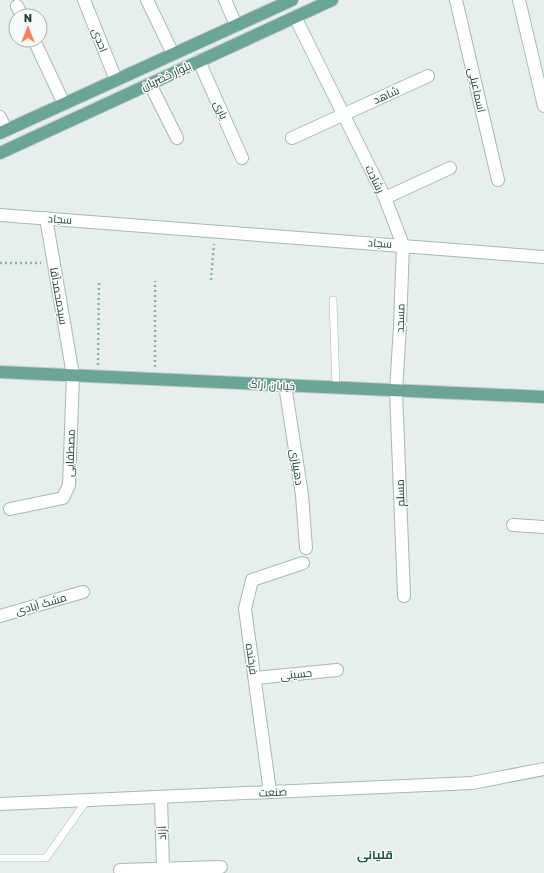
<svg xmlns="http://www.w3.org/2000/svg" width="544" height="873" viewBox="0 0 544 873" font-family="'Golos Text',Cairo,sans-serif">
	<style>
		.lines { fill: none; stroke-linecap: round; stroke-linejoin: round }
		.lane-casing { stroke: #a8b8b2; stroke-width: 8 }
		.street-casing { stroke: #a8b8b2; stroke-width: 14 }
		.secondary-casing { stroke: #a4bbb3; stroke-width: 14 }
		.primary-casing { stroke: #c2cac8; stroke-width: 14 }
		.path { stroke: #86b3a5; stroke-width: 2.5; stroke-dasharray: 2 3; stroke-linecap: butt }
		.lane { stroke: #fff; stroke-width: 7 }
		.street { stroke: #fff; stroke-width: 12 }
		.secondary { stroke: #fff; stroke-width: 12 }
		.primary { stroke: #6aa596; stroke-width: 12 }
		.labels { text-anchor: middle; stroke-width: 3; stroke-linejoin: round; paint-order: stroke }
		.street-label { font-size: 11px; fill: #24423a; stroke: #f7fbf9 }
		.neighbourhood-label { font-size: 12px; font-weight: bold; fill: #1f5548; stroke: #f7fbf9 }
	</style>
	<rect width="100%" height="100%" fill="#e6efeb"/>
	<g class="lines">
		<g class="lane-casing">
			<path id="lane" d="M 333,300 L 336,388
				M 0,858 L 46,858 L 87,800"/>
		</g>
		<g class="street-casing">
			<path id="street" d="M 84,0 L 116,80
				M 147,0 L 173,54
				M 225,0 L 236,25
				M 456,0 L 498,180
				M 17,6 L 22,16
				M 295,17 L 385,198 L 403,245 L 400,326 L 396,391 L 404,596
				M 34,40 L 64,104
				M 199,61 L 242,158
				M 150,84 L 177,138
				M 0,117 L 6,130
				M 292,138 L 428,76
				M 385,198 L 450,168
				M 285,385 L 302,495 L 306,548
				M 10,509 L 63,498 L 69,485 L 73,375 L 46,218
				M 513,525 L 544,527
				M 0,616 L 83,592
				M 255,678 L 337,670
				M 270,792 L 245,609 L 252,580 L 303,563
				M 161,797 L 163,869
				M 120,870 L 221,867"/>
		</g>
		<g class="secondary-casing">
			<path id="secondary" d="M 519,0 L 544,106
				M 0,215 L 544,257
				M 0,804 L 472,783 L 544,769"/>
		</g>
		<g class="primary-casing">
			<path id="primary" d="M 0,133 L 292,0
				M 0,153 L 332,0
				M 0,372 L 544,397"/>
		</g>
		<path class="path" d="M 0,263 L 41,263
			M 211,280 L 214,244
			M 98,365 L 99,280
			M 155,367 L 155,281"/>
		<use href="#lane" class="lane"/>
		<use href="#street" class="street"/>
		<use href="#secondary" class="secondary"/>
		<use href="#primary" class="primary"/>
	</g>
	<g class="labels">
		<g class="street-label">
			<text transform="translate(100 40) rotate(68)" y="4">احدی</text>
			<text transform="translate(166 76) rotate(-25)" y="4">بلوار خضریان</text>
			<text transform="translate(477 90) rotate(77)" y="4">اسماعیلی</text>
			<text transform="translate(386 95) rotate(-24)" y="4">شاهد</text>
			<text transform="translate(221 110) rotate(66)" y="4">یاری</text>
			<text transform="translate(375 179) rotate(64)" y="4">رشادت</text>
			<text transform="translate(60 219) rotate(4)" y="4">سجاد</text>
			<text transform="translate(380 243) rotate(4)" y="4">سجاد</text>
			<text transform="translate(59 296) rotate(80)" y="4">سیدمحمدآقا</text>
			<text transform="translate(400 318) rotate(-88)" y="4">مسجد</text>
			<text transform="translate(272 385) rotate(3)" y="4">خیابان اراک</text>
			<text transform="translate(70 453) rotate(-88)" y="4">مصطفایی</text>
			<text transform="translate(297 467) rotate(81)" y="4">دهپیازی</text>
			<text transform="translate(400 493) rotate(-92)" y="4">مسلم</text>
			<text transform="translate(41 604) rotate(-16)" y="4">مشک آبادی</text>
			<text transform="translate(252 659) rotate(82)" y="4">فرخنده</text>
			<text transform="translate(296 674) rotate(-6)" y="4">حسینی</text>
			<text transform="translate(273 792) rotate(-3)" y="4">صنعت</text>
			<text transform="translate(162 833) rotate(-91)" y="4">آزاد</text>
		</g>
		<g class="neighbourhood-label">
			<text x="375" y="859">قلیانی</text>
		</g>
	</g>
	<g transform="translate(28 28)"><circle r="19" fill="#f7fbf9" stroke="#a3b1ad"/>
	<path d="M0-3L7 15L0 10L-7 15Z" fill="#f4845f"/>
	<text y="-6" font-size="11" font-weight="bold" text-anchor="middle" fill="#24423a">N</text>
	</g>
</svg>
